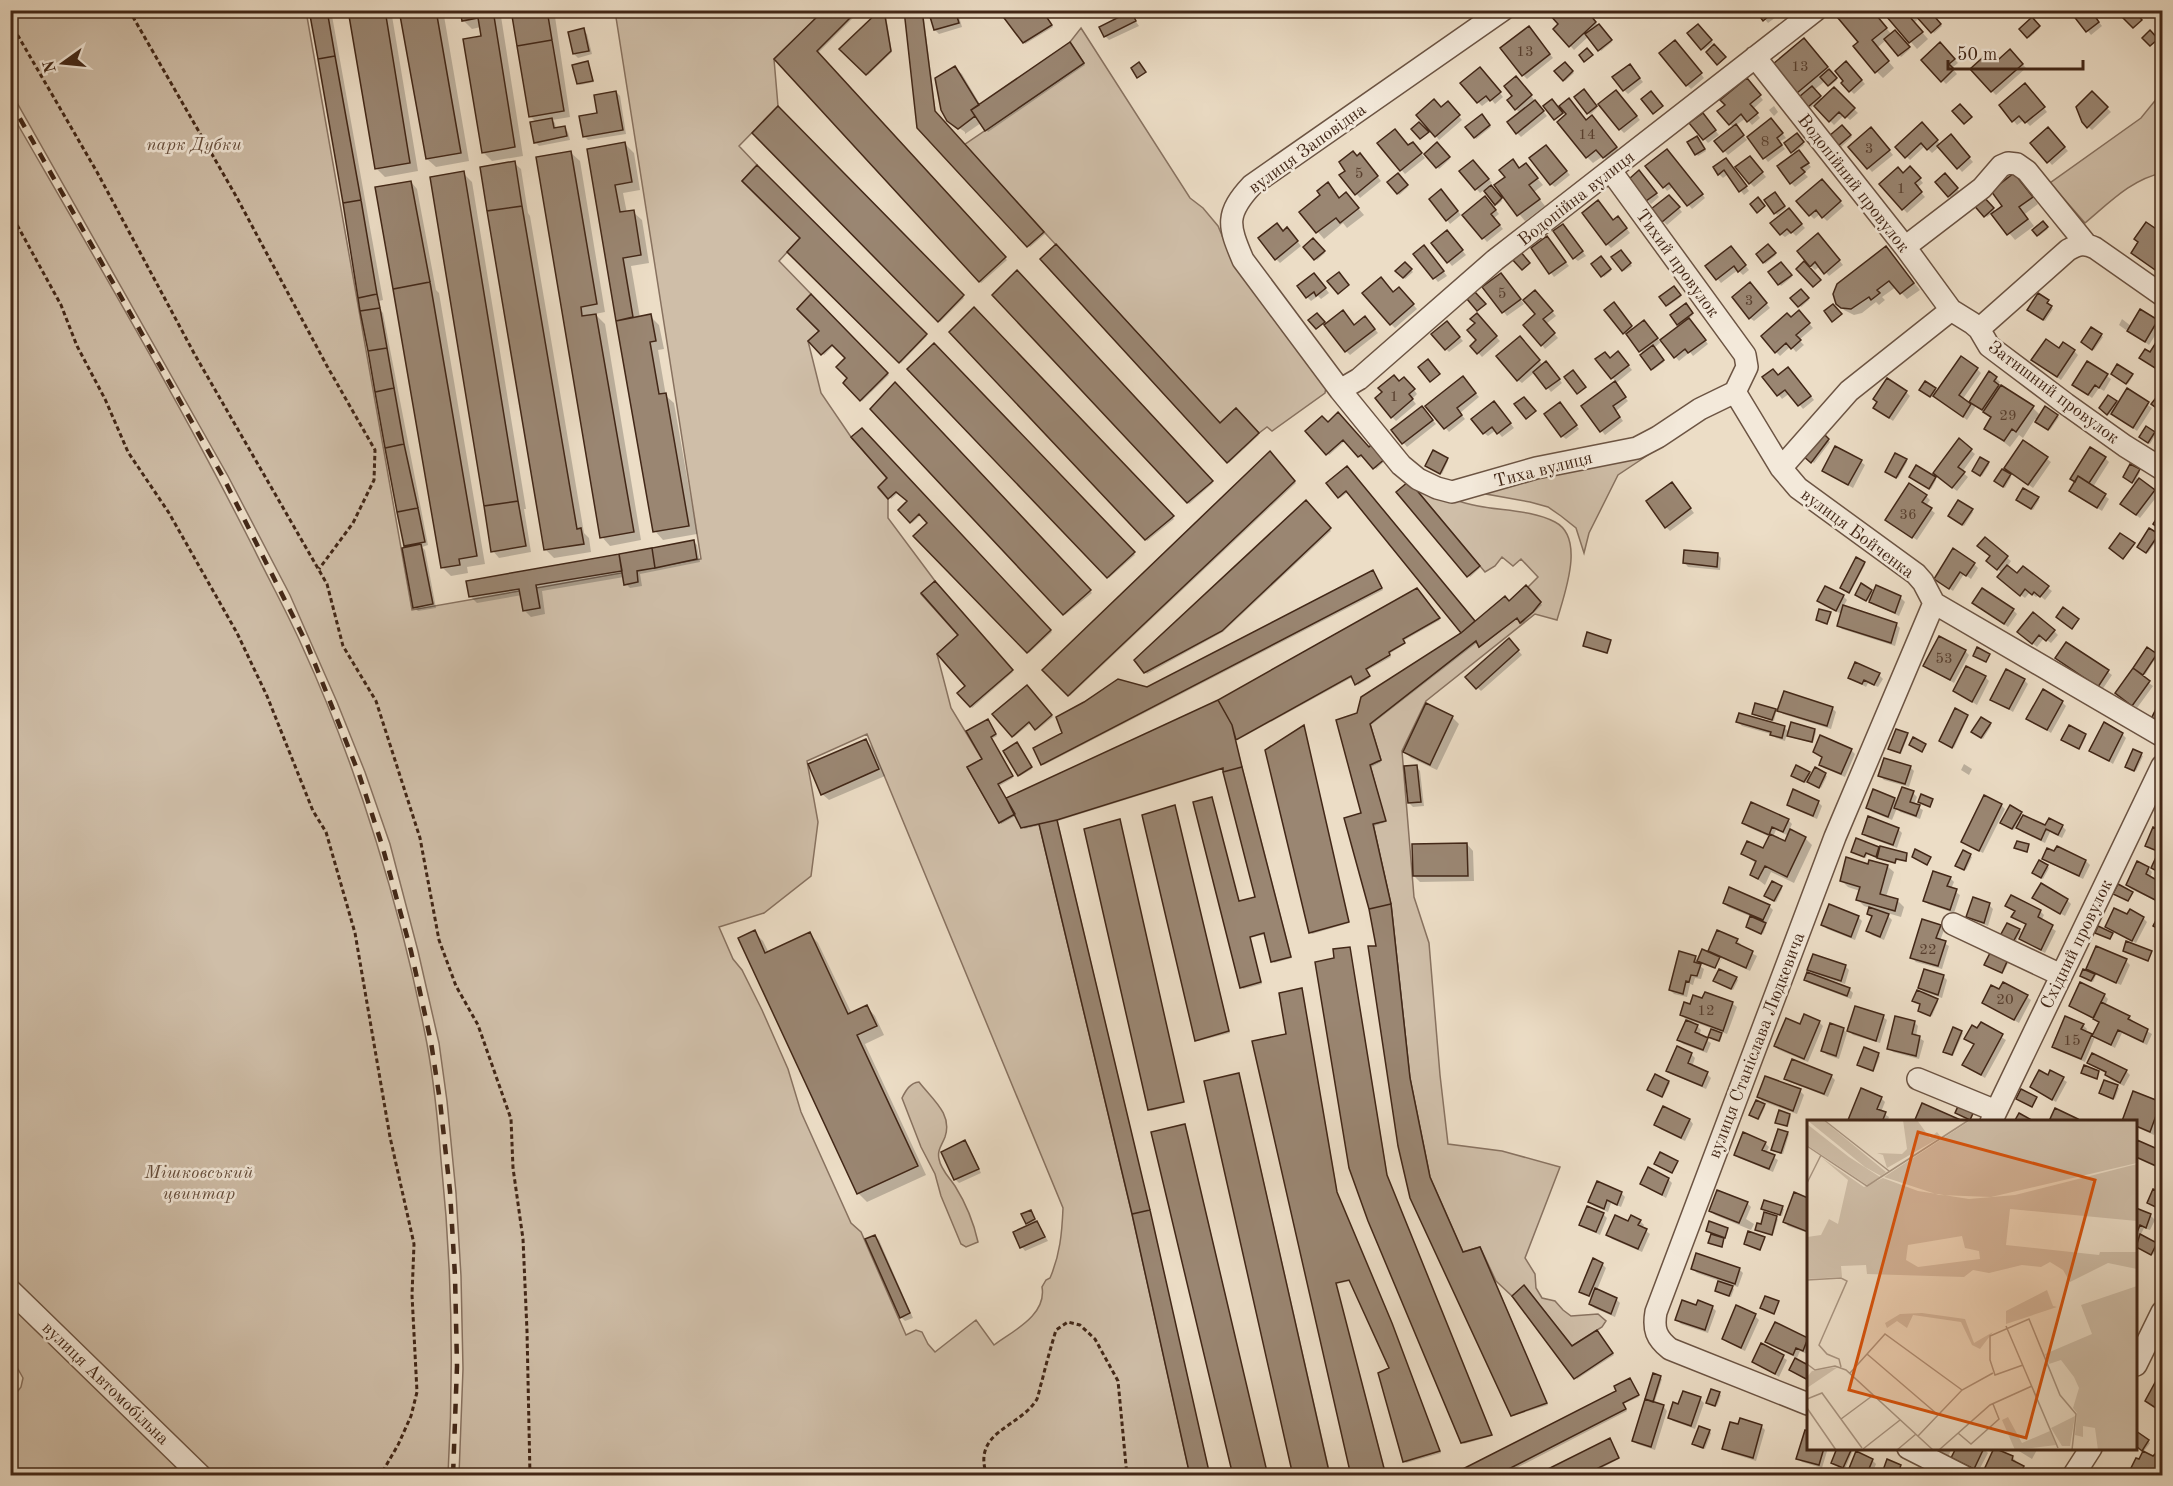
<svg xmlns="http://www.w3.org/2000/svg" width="2173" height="1486" viewBox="0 0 2173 1486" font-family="'Old Standard TT',serif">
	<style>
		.green { fill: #cfbea8; stroke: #887260; stroke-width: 1.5; fill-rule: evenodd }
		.shadow { fill: #0003; fill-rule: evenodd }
		.building { fill: #9a8672; stroke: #422717; stroke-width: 1.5 }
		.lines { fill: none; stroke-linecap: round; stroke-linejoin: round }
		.minor-casing { stroke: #6c5443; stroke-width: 24 }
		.path { stroke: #422717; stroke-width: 3; stroke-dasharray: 4.5 3; stroke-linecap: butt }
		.minor { stroke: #f3e9da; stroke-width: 21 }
		.rail { stroke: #422717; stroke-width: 4.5; stroke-dasharray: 10 10; stroke-linecap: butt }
		.labels { text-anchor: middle; stroke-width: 5; stroke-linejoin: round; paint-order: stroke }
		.number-label { font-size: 15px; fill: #583f2e }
		.park-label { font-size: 18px; font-style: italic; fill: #654d3b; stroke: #f3e9da }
		.street-label { font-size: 18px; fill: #422717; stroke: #f3e9da }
		.inset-road { fill: none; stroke: #a89480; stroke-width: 1.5 }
		.view { fill: #d7540d; fill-opacity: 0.15; stroke: #d7540d; stroke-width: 3 }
		.inset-edge { fill: none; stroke: #422717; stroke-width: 3 }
	</style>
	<rect width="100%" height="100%" fill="#ecddc6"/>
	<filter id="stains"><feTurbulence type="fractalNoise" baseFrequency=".00333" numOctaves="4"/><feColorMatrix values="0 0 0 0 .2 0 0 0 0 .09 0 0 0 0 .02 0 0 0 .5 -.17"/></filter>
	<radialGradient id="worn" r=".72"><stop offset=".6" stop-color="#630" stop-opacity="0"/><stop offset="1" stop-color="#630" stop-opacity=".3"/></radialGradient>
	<path class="green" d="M 10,11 L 306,11 L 412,610 L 701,559 L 615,11 L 824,11 L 774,59 L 778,106 L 739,146 L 757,165 L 742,181 L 800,238 L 779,261 L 811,294 L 797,309 L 819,331 L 808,341 L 821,393 L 851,437 L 887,478 L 878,488 L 888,499 L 888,518 L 935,581 L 921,594 L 958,635 L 937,654 L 951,708 L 982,759 L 967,767 L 999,823 L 1015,814 L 1021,828 L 1039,824 L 1132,1214 L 1190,1475 L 459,1475 L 463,1369 L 461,1276 L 456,1193 L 447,1101 L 439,1043 L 418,951 L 390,844 L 365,772 L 337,702 L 290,595 L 228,476 L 11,92 ZM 867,734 L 1063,1208 C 1062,1233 1060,1255 1050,1278 L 1046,1280 L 1042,1287 C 1047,1315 1013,1331 994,1345 L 976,1320 L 935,1352 L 928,1344 L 922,1332 L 916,1330 L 906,1335 L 861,1232 L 851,1223 L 801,1112 L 788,1069 L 762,1010 L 742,970 L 733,959 L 719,927 L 764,913 L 811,876 L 818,822 L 807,761 Z
		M 1081,28 L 1190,198 L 1203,208 L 1218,226 L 1229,252 L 1326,387 L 1325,393 L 1272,431 L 1267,427 L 1259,433 L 1236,408 L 1220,423 L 964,145 L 1084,63 L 1070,42 Z
		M 2162,92 L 2162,173 C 2132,179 2109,203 2085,223 L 2050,183 L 2141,118 Z
		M 10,111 C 93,255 178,399 253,547 C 269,580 287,612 302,646 C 358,768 402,912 427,1044 C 434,1082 438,1122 441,1160 C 452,1266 454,1370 448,1475 L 214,1475 L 11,1276 Z
		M 1671,435 L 1651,453 L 1618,475 L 1589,533 L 1584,553 L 1576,528 L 1561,516 L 1548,507 L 1530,502 L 1486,494 L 1484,489 Z
		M 1409,481 C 1432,490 1454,502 1478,506 C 1503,511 1532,510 1555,522 C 1586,538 1564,595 1557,620 L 1535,614 L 1426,701 L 1402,751 L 1414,897 L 1429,943 L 1440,1075 L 1448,1144 L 1502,1151 L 1560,1167 L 1525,1258 L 1535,1274 L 1536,1288 L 1542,1298 L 1555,1301 L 1563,1310 L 1571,1316 L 1598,1314 L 1606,1321 L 1602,1327 L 1572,1346 L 1524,1286 L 1512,1296 L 1496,1281 L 1480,1247 L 1463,1252 L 1430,1177 L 1410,1078 L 1391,904 L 1373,824 L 1385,821 L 1370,765 L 1381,760 L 1370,724 L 1476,641 L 1479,647 L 1517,618 L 1521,623 L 1541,602 L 1528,587 L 1538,577 L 1521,559 L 1513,566 L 1502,557 L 1495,566 L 1485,572 Z
		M 919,1082 C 932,1099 953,1114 945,1137 C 942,1145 937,1150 939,1159 C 941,1170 949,1177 955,1186 C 965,1202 974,1224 978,1242 L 966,1247 L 961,1244 L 941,1196 L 935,1174 L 921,1147 L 902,1098 C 906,1090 910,1083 919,1082 Z
		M 10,1304 L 189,1475 L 11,1475 L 11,1400 L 21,1387 L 23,1378 L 18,1369 L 11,1366 Z"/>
	<path class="shadow" d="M 310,10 L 331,10 L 383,300 L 379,301 L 381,311 L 383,313 L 428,545 L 422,547 L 425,550 L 436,608 L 418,611 L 414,607 L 409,548 L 405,545 Z
		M 350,10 L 391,10 L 418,171 L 385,177 L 376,168 Z
		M 401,10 L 443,10 L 469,161 L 436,167 L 427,159 Z
		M 461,10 L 500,10 L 523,156 L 492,161 L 483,152 L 483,37 L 481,27 L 472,29 L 463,20 Z
		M 512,10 L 554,10 L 570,117 L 552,120 L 555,123 L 556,129 L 564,128 L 568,132 L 570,140 L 539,146 L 535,142 L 536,122 L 530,116 Z
		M 565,10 L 585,10 L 586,14 L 569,17 Z
		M 827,10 L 861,10 L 818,53 L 1007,260 L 981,283 L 776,59 Z
		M 882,10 L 885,10 L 892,52 L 868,75 L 841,49 Z
		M 906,10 L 923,10 L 936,114 L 1045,234 L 1030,247 L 918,127 Z
		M 930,10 L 957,10 L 962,27 L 939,34 L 935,30 Z
		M 1041,10 L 1053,27 L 1025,44 L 1024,42 Z
		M 1585,10 L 1612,42 L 1601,51 L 1589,36 L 1574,50 L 1555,29 Z
		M 1637,10 L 1649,10 L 1650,11 L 1642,17 Z
		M 1757,10 L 1783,10 L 1784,11 L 1768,23 Z
		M 1871,10 L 1892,35 L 1895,32 L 1910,49 L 1901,57 L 1886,40 L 1877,48 L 1894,68 L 1883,78 L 1877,72 L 1860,42 Z
		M 1883,10 L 1914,10 L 1918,15 L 1927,10 L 1942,26 L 1934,33 L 1919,18 L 1914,23 L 1928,39 L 1917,49 Z
		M 1962,10 L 1978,10 L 1969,18 Z
		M 2071,10 L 2098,10 L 2099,13 L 2095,17 L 2102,26 L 2091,35 Z
		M 1130,13 L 1139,26 L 1109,40 L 1105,36 Z
		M 2032,19 L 2040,28 L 2029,38 L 2021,29 Z
		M 1698,26 L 1713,43 L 1704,50 L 1689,34 Z
		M 583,30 L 587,34 L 592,54 L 578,58 L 574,54 Z
		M 1532,32 L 1553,58 L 1527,79 L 1523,75 Z
		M 1940,44 L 1958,63 L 1952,68 L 1957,74 L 1946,84 L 1923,60 Z
		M 1072,46 L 1085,65 L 988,132 L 981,123 L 965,134 L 965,132 L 951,122 L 955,68 L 962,74 L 981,106 Z
		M 1679,46 L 1704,78 L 1691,89 L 1687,85 Z
		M 1810,47 L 1837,80 L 1830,86 L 1825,81 L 1814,90 L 1823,100 L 1834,89 L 1858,113 L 1850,120 L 1844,115 L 1834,125 L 1814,104 L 1811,108 L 1798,92 Z
		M 2010,51 L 2026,68 L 1996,95 L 1992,91 L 1999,61 Z
		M 588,62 L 594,82 L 580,85 L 578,84 Z
		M 1846,63 L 1865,84 L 1854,94 L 1843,83 Z
		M 1565,64 L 1574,73 L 1565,81 L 1556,71 Z
		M 1633,70 L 1643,82 L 1628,94 L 1624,90 Z
		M 1484,73 L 1503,97 L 1495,104 L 1491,99 L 1482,106 L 1478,102 Z
		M 1520,82 L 1547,116 L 1521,137 L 1517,133 L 1521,114 L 1516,109 L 1515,96 Z
		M 1750,84 L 1763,100 L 1753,109 L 1760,118 L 1752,125 L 1746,118 L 1735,126 L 1747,140 L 1728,155 L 1716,141 L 1733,127 L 1730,124 Z
		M 2029,89 L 2047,112 L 2030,126 L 2024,120 L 2017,125 L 2001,105 Z
		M 1584,91 L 1597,108 L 1590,115 L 1576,98 Z
		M 616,92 L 620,96 L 626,134 L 588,140 L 584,136 Z
		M 2092,93 L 2111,112 L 2092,130 L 2083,122 Z
		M 1620,95 L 1640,120 L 1624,133 L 1620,129 Z
		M 1774,106 L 1778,112 L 1774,116 L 1769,110 Z
		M 1451,107 L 1462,120 L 1439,140 L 1436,136 L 1441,108 Z
		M 778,108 L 964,298 L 940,322 L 754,133 Z
		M 1481,116 L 1491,127 L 1476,139 L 1467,128 Z
		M 1706,119 L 1719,135 L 1708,143 L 1691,123 Z
		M 1587,121 L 1598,124 L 1622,154 L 1610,164 L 1603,156 L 1593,163 L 1587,157 Z
		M 1775,124 L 1786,138 L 1779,142 L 1785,149 L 1768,162 L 1765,158 Z
		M 1922,124 L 1941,145 L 1954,140 L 1973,162 L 1962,172 L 1940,146 L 1932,153 L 1925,146 L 1910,160 L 1897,147 Z
		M 1842,127 L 1852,137 L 1841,147 L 1831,136 Z
		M 1875,133 L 1893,155 L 1872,172 L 1850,147 Z
		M 2052,133 L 2068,151 L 2052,165 L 2032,143 Z
		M 1797,135 L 1804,145 L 1797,150 L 1811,167 L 1804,173 L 1808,177 L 1795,187 L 1791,183 L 1795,154 L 1786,144 Z
		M 1698,139 L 1706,151 L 1698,156 L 1689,142 Z
		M 625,144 L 634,153 L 640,190 L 623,193 L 627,213 L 633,212 L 642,220 L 649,263 L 631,266 L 640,318 L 650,316 L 659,325 L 664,349 L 658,350 L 666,396 L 674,403 L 697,534 L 663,540 L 655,531 L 588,150 Z
		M 1379,144 L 1416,148 L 1425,158 L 1405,174 Z
		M 1437,144 L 1450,159 L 1439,169 L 1426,154 Z
		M 1549,150 L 1570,175 L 1555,187 L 1551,184 Z
		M 571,153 L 580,161 L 605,312 L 595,314 L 605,324 L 641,540 L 610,546 L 602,537 L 537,159 Z
		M 1671,155 L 1705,198 L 1692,209 L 1673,187 L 1667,191 L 1664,187 Z
		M 1357,157 L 1364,159 L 1381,181 L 1360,198 L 1341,176 Z
		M 1754,162 L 1766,177 L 1754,187 L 1750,183 Z
		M 514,163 L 521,169 L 528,213 L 530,216 L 584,533 L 589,538 L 591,552 L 554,558 L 546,550 Z
		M 1730,164 L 1749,191 L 1744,195 L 1728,174 L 1723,178 L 1719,174 Z
		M 1477,165 L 1492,183 L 1489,185 L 1502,201 L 1497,205 L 1484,190 L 1480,193 L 1461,171 Z
		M 1526,165 L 1543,185 L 1534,192 L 1545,206 L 1525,221 L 1496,186 Z
		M 757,168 L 927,336 L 901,363 L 789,252 L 802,238 Z
		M 1910,168 L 1923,183 L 1917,188 L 1925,197 L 1907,213 L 1881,184 L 1903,174 Z
		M 463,173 L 472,182 L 526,509 L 524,509 L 531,552 L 499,558 L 493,551 Z
		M 1398,175 L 1408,187 L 1399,195 L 1389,182 Z
		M 1945,175 L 1959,191 L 1951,198 L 1937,182 Z
		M 1643,176 L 1659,197 L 1651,204 L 1647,200 Z
		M 2020,181 L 2038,204 L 2025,214 L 2034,226 L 2015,240 L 1992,213 L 1987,217 L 1974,203 L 1982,197 L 1996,212 L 2004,206 Z
		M 411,182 L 417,189 L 436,290 L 439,293 L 485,564 L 467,567 L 468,573 L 451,576 L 442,567 Z
		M 1826,185 L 1844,206 L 1827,221 L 1820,214 L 1814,219 L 1810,215 Z
		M 1334,191 L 1340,199 L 1352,201 L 1364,215 L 1347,228 L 1343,223 L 1324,239 L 1301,212 Z
		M 1775,194 L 1786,208 L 1777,215 L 1766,200 Z
		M 1445,195 L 1461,215 L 1450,224 L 1447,220 Z
		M 1673,201 L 1682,212 L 1667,225 L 1663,221 Z
		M 1489,202 L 1499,214 L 1494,218 L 1503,229 L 1487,242 L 1464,216 Z
		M 1792,214 L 1805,228 L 1796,236 L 1792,232 L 1785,237 L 1781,234 Z
		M 1622,222 L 1630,233 L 1611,248 L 1607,244 Z
		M 2043,223 L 2048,229 L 2039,236 L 2034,230 Z
		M 2146,224 L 2162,235 L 2162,274 L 2137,257 Z
		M 1567,230 L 1586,256 L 1578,261 L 1574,258 Z
		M 1284,232 L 1291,233 L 1301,246 L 1280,263 L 1276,259 Z
		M 1450,236 L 1466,255 L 1452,266 L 1433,243 Z
		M 1822,239 L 1843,265 L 1829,276 L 1820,266 L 1815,270 L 1811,266 Z
		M 1313,240 L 1325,253 L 1317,260 L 1305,247 Z
		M 1550,242 L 1569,266 L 1554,277 L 1533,249 Z
		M 1768,246 L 1776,255 L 1765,264 L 1758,254 Z
		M 1886,248 L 1920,290 L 1907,299 L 1896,287 L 1882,297 L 1885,300 L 1879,305 L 1876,302 L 1862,313 L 1854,315 L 1844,310 L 1837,303 Z
		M 1428,251 L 1447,276 L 1438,282 L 1415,254 Z
		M 1621,252 L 1632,266 L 1624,271 L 1613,257 Z
		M 1735,252 L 1749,270 L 1743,275 L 1738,270 L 1721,283 L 1707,266 Z
		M 1601,258 L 1611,271 L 1604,277 L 1593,264 Z
		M 1042,259 L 1220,425 L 1236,410 L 1259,435 L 1229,463 Z
		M 1405,264 L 1413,272 L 1405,279 L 1398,271 Z
		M 1781,264 L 1792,277 L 1781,286 L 1770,272 Z
		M 1017,272 L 1213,483 L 1189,504 L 994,295 Z
		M 1318,279 L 1329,293 L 1321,299 L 1318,296 L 1311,301 L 1307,297 Z
		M 1505,279 L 1524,304 L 1507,316 L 1485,287 Z
		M 1674,288 L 1681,297 L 1668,306 L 1662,297 Z
		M 1754,288 L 1770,308 L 1754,321 L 1750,318 Z
		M 1801,291 L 1809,300 L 1801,307 L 1793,298 Z
		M 1403,293 L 1417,309 L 1395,328 L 1391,324 L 1394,294 Z
		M 1539,296 L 1556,316 L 1546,324 L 1558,338 L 1545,349 L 1542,345 L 1537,314 Z
		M 811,297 L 889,375 L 862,401 L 845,383 L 850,378 L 848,358 L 834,345 L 824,355 L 810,341 L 821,331 Z
		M 2048,301 L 2048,305 L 2053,309 L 2045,321 L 2031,311 Z
		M 1614,304 L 1634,330 L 1648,326 L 1660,342 L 1680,326 L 1678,324 L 1686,305 L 1693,315 L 1688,319 L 1708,344 L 1693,356 L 1690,352 L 1679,361 L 1662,341 L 1654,348 L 1664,362 L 1653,370 L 1642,356 L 1644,354 L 1624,333 Z
		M 974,309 L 1174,519 L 1147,541 L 1146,539 L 951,332 Z
		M 2141,311 L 2161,326 L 2149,345 L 2127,329 L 2126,330 L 2119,325 L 2122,319 L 2131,326 Z
		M 1799,312 L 1813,328 L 1799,340 L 1804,345 L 1796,352 L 1791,346 L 1780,356 L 1776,352 L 1791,319 Z
		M 1476,315 L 1500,341 L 1482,357 L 1472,346 L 1478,340 Z
		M 1369,322 L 1378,333 L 1350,355 L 1346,351 L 1355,326 Z
		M 1450,327 L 1463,341 L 1449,352 L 1446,349 Z
		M 2092,329 L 2103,337 L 2094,350 L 2084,344 Z
		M 2162,336 L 2162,366 L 2159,371 L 2145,361 Z
		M 1523,342 L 1543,365 L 1550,367 L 1562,383 L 1551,392 L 1535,372 L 1522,383 L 1518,380 Z
		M 934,345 L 1135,555 L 1109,578 L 909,369 Z
		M 2060,350 L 2074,351 L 2078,355 L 2061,380 L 2037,364 Z
		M 1622,357 L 1632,370 L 1615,384 L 1628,401 L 1616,411 L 1623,421 L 1605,435 L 1583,406 L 1616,382 L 1597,359 Z
		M 2088,363 L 2111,379 L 2104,391 L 2099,388 L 2092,398 L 2074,385 Z
		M 1977,369 L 1981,373 L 1962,400 L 1969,404 L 1990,373 L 2000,382 L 1998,385 L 2000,388 L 2033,408 L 2041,416 L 2057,416 L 2059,417 L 2050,430 L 2035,419 L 2023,438 L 2019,435 L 2010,447 L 1986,428 L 1992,419 L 1976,406 L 1967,420 L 1934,395 L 1932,397 L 1923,391 L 1935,389 L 1938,392 Z
		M 1792,372 L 1814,400 L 1803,409 L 1790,393 L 1782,399 L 1765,377 L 1778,376 Z
		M 2114,375 L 2132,375 L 2133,376 L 2128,384 Z
		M 1408,382 L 1417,394 L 1412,399 L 1416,404 L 1396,421 L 1392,417 L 1399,383 Z
		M 1466,382 L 1479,397 L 1460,413 L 1465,419 L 1449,432 L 1427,406 Z
		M 895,384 L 1092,593 L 1065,615 L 872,409 Z
		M 2127,390 L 2152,408 L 2137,431 L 2111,412 L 2109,415 L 2101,408 L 2116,402 L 2118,405 Z
		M 1906,392 L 1910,396 L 1893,421 L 1875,408 Z
		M 1498,407 L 1514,428 L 1502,437 L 1496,430 L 1488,436 L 1484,433 Z
		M 1564,408 L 1579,429 L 1566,439 L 1562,436 Z
		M 1426,412 L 1436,424 L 1407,447 L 1393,430 Z
		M 1322,418 L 1369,449 L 1386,460 L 1376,469 L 1363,455 L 1360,458 L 1345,441 L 1329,455 L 1307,431 Z
		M 862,430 L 1052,632 L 1029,653 L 915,536 L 929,524 L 921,515 L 912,523 L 900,510 L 909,501 L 899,492 L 891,499 L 880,487 L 889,478 Z
		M 2162,430 L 2162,444 L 2157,439 Z
		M 2154,433 L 2156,434 L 2150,444 L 2142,439 Z
		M 1822,435 L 1830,442 L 1814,463 L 1804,455 Z
		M 1959,440 L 1975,454 L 1962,472 L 1968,477 L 1957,491 L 1938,477 Z
		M 2024,442 L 2051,462 L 2033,488 L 2006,468 Z
		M 1270,453 L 1296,483 L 1070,696 L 1044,670 Z
		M 2105,458 L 2109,462 L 2093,487 L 2109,499 L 2102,511 L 2075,494 L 2076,483 L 2072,479 Z
		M 1447,459 L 1448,461 L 1442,474 L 1429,467 Z
		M 1906,460 L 1907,462 L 1898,478 L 1888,473 Z
		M 1861,462 L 1865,465 L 1853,488 L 1824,471 Z
		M 1988,463 L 1989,465 L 1982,476 L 1975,472 Z
		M 1347,468 L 1475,623 L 1509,603 L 1526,588 L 1542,605 L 1523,623 L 1519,619 L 1481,647 L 1524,615 L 1522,612 L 1478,642 L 1371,725 L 1381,762 L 1371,767 L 1386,822 L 1374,826 L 1392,906 L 1411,1080 L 1431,1180 L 1464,1254 L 1480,1249 L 1482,1250 L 1548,1405 L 1513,1416 L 1411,1197 L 1378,948 L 1363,814 L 1359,715 L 1463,633 L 1348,492 L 1340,498 L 1328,484 Z
		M 2139,471 L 2140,472 L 2137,478 L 2158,495 L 2140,518 L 2125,507 L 2136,484 L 2126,479 Z
		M 2010,476 L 2011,477 L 2005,488 L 1997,483 Z
		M 1912,478 L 1935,479 L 1936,480 L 1931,489 Z
		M 1409,483 L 1480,568 L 1470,577 L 1399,492 Z
		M 1675,488 L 1694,513 L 1670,531 L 1666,527 Z
		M 1926,496 L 1930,500 L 1926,506 L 1935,513 L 1917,540 L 1891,523 Z
		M 2038,498 L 2039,500 L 2033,510 L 2019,501 Z
		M 1306,502 L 1331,531 L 1223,632 L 1147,674 L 1136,661 Z
		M 1972,511 L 1973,512 L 1964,526 L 1951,517 Z
		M 2158,535 L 2159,537 L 2148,553 L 2140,548 Z
		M 1985,539 L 2011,561 L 2007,567 L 2018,575 L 2023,568 L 2052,591 L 2045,600 L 2039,595 L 2036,597 L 2030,592 L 2025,598 L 2003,581 L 2002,573 L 1992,564 L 1991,557 Z
		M 693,541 L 697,545 L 700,562 L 640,574 L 642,586 L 630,588 L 626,584 L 624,577 L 542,591 L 545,614 L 531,617 L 524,610 L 522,595 L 477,603 L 471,597 Z
		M 1717,554 L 1721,558 L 1720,570 L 1688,567 L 1685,563 Z
		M 1864,563 L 1865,565 L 1850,593 L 1843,589 Z
		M 1974,564 L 1978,568 L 1971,579 L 1964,574 L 1953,591 L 1940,582 Z
		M 2162,567 L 2162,579 L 2157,575 Z
		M 1374,573 L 1383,590 L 1044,765 L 1042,764 L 1147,689 Z
		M 935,583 L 1013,672 L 972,708 L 959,693 L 967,686 L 960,636 Z
		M 1876,587 L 1901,598 L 1905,602 L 1899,616 L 1858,596 L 1871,591 L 1874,593 Z
		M 1419,591 L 1440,620 L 1403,641 L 1405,644 L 1389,654 L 1391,657 L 1366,671 L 1370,678 L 1358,685 L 1353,677 L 1236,741 L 1292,958 L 1274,963 L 1266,934 L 1250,938 L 1262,984 L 1243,989 L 1242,987 L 1212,799 L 1239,903 L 1256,898 L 1224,769 L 1058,821 L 1151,1214 L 1210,1476 L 1192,1476 L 1134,1213 L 1041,825 L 1024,829 L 1017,815 L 1001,824 L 1000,822 L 984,759 L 989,722 L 997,736 L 991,739 L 1013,778 L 999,786 L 1006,800 L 1219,701 Z
		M 1843,596 L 1847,600 L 1843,607 L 1896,624 L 1900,628 L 1895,646 L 1842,629 L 1838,625 L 1841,614 L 1819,601 Z
		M 1978,606 L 2013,610 L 2017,614 L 2008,627 Z
		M 2054,631 L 2058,635 L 2051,643 L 2044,638 L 2037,647 L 2023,636 Z
		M 1509,640 L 1522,655 L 1481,691 L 1467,677 Z
		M 1610,641 L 1611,643 L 1608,654 L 1584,645 Z
		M 1965,651 L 1969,655 L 1954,683 L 1925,666 Z
		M 2156,655 L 2157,656 L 2145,675 L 2137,669 Z
		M 2061,661 L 2108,672 L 2112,675 L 2102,690 Z
		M 2133,671 L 2153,686 L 2137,708 L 2121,697 Z
		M 1879,675 L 1883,679 L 1878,687 L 1868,683 L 1866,687 L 1850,678 Z
		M 1985,677 L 1989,681 L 1977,705 L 1955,691 Z
		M 2024,680 L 2028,684 L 2013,712 L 1992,699 Z
		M 2158,681 L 2162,684 L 2162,692 L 2155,686 Z
		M 1027,687 L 1053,717 L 1037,730 L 1031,723 L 1014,737 L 995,714 Z
		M 2062,702 L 2066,706 L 2051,733 L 2028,718 Z
		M 1427,705 L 1453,718 L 1459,724 L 1437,770 L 1411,758 L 1405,752 Z
		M 1832,708 L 1836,712 L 1831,729 L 1783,714 L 1779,710 Z
		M 1775,710 L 1776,712 L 1774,721 L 1754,714 Z
		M 1967,716 L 1968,717 L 1954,748 L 1942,742 Z
		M 1738,722 L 1784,727 L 1790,733 L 1815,730 L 1816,732 L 1813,743 L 1790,737 L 1787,733 L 1785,741 L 1776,738 L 1771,734 L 1742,726 Z
		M 1990,724 L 1991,726 L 1983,739 L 1975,733 Z
		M 1304,727 L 1349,923 L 1312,934 L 1310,932 Z
		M 1907,734 L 1908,736 L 1901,754 L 1891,750 Z
		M 2122,734 L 2126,738 L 2113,764 L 2091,750 Z
		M 2085,735 L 2086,737 L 2080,749 L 2064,741 Z
		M 866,740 L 872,747 L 885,776 L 829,800 L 822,794 Z
		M 1018,746 L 1032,769 L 1020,776 L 1019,775 Z
		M 1851,750 L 1855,754 L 1845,777 L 1824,768 L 1820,765 L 1823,758 L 1815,752 Z
		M 2141,755 L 2143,756 L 2136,771 L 2128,768 Z
		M 1964,764 L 1972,769 L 1969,775 L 1961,770 Z
		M 1416,767 L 1420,771 L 1424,806 L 1413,807 L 1409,803 Z
		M 1910,767 L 1914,771 L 1909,787 L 1884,780 L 1880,776 Z
		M 1815,769 L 1827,776 L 1821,788 L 1807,780 L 1806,783 L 1794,777 L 1809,773 L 1812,776 Z
		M 1913,793 L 1917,797 L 1914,805 L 1923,810 L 1920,819 L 1900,812 L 1897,808 L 1892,820 L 1872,812 L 1868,808 L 1895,799 L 1898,803 Z
		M 1818,802 L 1822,806 L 1817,819 L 1792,808 L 1788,804 Z
		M 2001,805 L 2005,809 L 1983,853 L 1967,845 L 1963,841 Z
		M 1174,807 L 1230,1033 L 1198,1041 L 1197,1040 Z
		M 2021,813 L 2021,816 L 2046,827 L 2062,826 L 2066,830 L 2062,838 L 2050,832 L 2045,843 L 2022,832 L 2018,828 L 2021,821 L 2019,820 L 2014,830 L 2004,824 Z
		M 1788,820 L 1792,824 L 1789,831 L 1805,838 L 1812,845 L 1794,883 L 1771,872 L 1765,885 L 1752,875 L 1757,864 L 1743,854 L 1764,850 L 1770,837 L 1748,827 L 1744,823 ZM 1776,830 L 1789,836 L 1786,843 L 1773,837 Z
		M 1119,821 L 1184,1103 L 1151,1111 L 1085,830 Z
		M 1898,829 L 1902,833 L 1897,848 L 1867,837 L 1863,833 Z
		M 1857,840 L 1879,848 L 1906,854 L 1904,861 L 1897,859 L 1896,863 L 1880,860 L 1867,853 L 1866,858 L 1854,853 Z
		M 1467,844 L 1473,851 L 1474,881 L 1420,882 L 1414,876 Z
		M 2058,848 L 2086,861 L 2090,865 L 2083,879 L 2048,862 L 2044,858 L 2055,853 Z
		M 1963,852 L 1972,857 L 1966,870 L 1958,867 Z
		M 1869,865 L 1887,866 L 1894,872 L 1886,897 L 1898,901 L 1904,907 L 1901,917 L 1884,912 L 1892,920 L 1884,940 L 1872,935 L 1868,931 L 1873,918 L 1868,914 L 1870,908 L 1864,906 L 1858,900 L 1860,891 L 1848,887 L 1842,881 Z
		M 2047,866 L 2049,868 L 2043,879 L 2035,874 Z
		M 2148,868 L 2152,872 L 2150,878 L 2162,884 L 2162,904 L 2131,889 L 2127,885 Z
		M 1950,878 L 1954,882 L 1951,889 L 1960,895 L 1954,913 L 1928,904 L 1924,900 Z
		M 1781,887 L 1782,889 L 1776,902 L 1768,897 Z
		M 2034,898 L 2067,900 L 2071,904 L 2065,916 Z
		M 1724,903 L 1769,906 L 1773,910 L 1767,923 L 1760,920 L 1766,926 L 1763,934 L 1748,927 L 1752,917 L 1728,907 Z
		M 1989,905 L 1993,909 L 1988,926 L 1972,920 L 1968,916 Z
		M 2007,906 L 2040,911 L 2044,915 L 2041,921 L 2056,931 L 2045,953 L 2020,939 L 2027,925 L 2013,917 L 2016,912 Z
		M 2128,916 L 2143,918 L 2147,922 L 2136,943 L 2107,927 Z
		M 1858,917 L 1862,921 L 1855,940 L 1827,929 L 1823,925 Z
		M 1940,926 L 1944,930 L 1940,941 L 1949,946 L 1942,969 L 1916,962 L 1912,958 Z
		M 2019,930 L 2021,932 L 2015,943 L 2004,937 Z
		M 754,932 L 763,941 L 769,953 L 810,934 L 818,943 L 852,1014 L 867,1007 L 875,1016 L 884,1035 L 865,1044 L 926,1175 L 867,1202 L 859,1194 L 740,939 Z
		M 1737,941 L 1741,944 L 1740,947 L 1757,956 L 1750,971 L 1722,958 L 1717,969 L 1722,957 L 1699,961 L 1698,965 L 1704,969 L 1701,979 L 1695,978 L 1693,985 L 1690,984 L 1687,997 L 1674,994 L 1670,990 L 1695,957 L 1699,961 L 1715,956 L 1710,951 Z
		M 1350,948 L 1388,1178 L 1492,1436 L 1464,1444 L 1462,1442 L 1369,1220 L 1336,959 Z
		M 2010,960 L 2003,973 L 1988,966 Z
		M 2126,961 L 2130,965 L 2121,985 L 2096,975 L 2093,982 L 2083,977 L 2094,975 L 2088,969 Z
		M 1845,966 L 1849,970 L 1845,984 L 1828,979 L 1827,981 L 1849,989 L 1853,993 L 1851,999 L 1809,983 L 1805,980 L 1817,977 L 1809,970 Z
		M 1943,976 L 1947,980 L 1942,998 L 1924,992 L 1919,988 Z
		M 1736,978 L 1738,980 L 1733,990 L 1717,982 Z
		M 1302,990 L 1338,1195 L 1393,1326 L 1441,1453 L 1406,1463 L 1404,1461 L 1391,1369 L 1351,1281 L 1336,1284 L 1386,1473 L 1377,1476 L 1353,1476 L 1288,1035 Z
		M 1706,994 L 1733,1004 L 1737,1007 L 1727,1034 L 1717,1030 L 1722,1036 L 1720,1042 L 1709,1037 L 1713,1029 L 1692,1021 L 1701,1030 L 1699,1036 L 1711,1043 L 1707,1053 L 1683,1044 L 1679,1040 L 1687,1020 L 1681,1015 L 1691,1006 L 1703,1000 Z
		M 2104,995 L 2108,999 L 2105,1006 L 2129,1017 L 2133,1021 L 2132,1023 L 2152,1034 L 2147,1045 L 2122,1033 L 2115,1048 L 2095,1037 L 2085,1062 L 2057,1050 L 2054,1046 L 2083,1025 L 2087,1029 L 2085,1033 L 2093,1038 L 2100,1023 L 2071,1006 Z
		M 2027,997 L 2031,1000 L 2019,1023 L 1984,1003 Z
		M 1937,1000 L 1938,1002 L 1932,1016 L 1921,1012 Z
		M 1883,1017 L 1887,1020 L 1880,1043 L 1853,1035 L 1849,1031 Z
		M 1819,1022 L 1823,1026 L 1808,1062 L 1779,1050 L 1775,1046 L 1800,1026 Z
		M 1914,1022 L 1918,1026 L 1916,1036 L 1924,1041 L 1919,1059 L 1893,1052 L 1889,1048 Z
		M 1981,1024 L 2006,1040 L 1985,1078 L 1964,1065 L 1975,1045 L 1966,1039 L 1978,1030 Z
		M 1843,1029 L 1847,1033 L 1839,1059 L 1827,1055 L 1823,1051 Z
		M 1961,1032 L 1963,1033 L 1953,1056 L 1946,1053 Z
		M 1691,1054 L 1695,1058 L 1692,1067 L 1707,1074 L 1711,1078 L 1706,1089 L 1672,1074 L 1668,1070 Z
		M 1878,1054 L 1880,1056 L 1874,1071 L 1859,1065 Z
		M 2089,1063 L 2126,1071 L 2130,1075 L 2124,1086 L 2110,1079 L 2107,1074 Z
		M 2051,1072 L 2067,1082 L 2056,1102 L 2032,1087 L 2048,1077 Z
		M 1238,1075 L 1240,1076 L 1331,1476 L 1295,1476 Z
		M 1831,1076 L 1835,1080 L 1828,1097 L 1790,1082 L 1786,1078 Z
		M 2105,1081 L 2119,1088 L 2115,1099 L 2102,1094 Z
		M 1669,1082 L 1670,1083 L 1663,1097 L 1651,1091 Z
		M 1800,1091 L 1804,1095 L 1797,1114 L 1762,1101 L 1759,1097 Z
		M 2134,1093 L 2162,1105 L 2162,1113 L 2154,1135 L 2136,1127 L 2136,1122 L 2123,1120 Z
		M 1881,1098 L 1885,1102 L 1881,1112 L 1889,1117 L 1887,1122 L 1852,1122 L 1850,1119 Z
		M 1764,1105 L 1765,1107 L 1759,1120 L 1750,1115 Z
		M 1790,1115 L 1791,1116 L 1788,1127 L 1777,1123 Z
		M 1690,1120 L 1693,1124 L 1685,1141 L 1660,1129 L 1656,1125 Z
		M 1185,1125 L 1186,1127 L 1268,1476 L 1235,1476 Z
		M 1787,1133 L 1789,1134 L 1783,1154 L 1775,1152 L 1773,1150 Z
		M 965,1142 L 969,1146 L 981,1173 L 959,1183 L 955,1179 Z
		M 2137,1142 L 2162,1154 L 2162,1168 L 2161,1166 L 2160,1169 L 2136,1158 Z
		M 1765,1143 L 1769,1147 L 1766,1153 L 1778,1160 L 1773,1172 L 1739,1158 L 1736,1154 Z
		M 1668,1179 L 1672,1183 L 1666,1198 L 1642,1184 Z
		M 2154,1191 L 2162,1195 L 2162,1211 L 2149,1203 Z
		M 1621,1193 L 1625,1197 L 1621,1207 L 1611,1203 L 1608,1212 L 1594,1206 L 1590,1202 Z
		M 1795,1194 L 1808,1199 L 1808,1233 L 1788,1226 L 1785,1222 Z
		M 1747,1203 L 1751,1207 L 1746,1219 L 1754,1224 L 1751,1230 L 1715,1215 L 1711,1211 Z
		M 1782,1208 L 1784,1209 L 1782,1216 L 1763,1209 Z
		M 2136,1209 L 2151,1216 L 2155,1220 L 2150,1230 L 2144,1228 L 2140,1236 L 2158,1245 L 2153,1255 L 2136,1246 Z
		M 1032,1213 L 1048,1241 L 1025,1251 L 1022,1247 L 1030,1226 L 1027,1223 Z
		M 1603,1214 L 1607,1218 L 1600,1235 L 1585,1228 L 1581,1224 Z
		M 1776,1217 L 1778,1219 L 1773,1235 L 1756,1230 Z
		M 1640,1221 L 1644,1225 L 1642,1228 L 1650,1234 L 1642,1252 L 1612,1239 L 1608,1235 L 1629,1223 Z
		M 875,1236 L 879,1240 L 913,1318 L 905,1321 L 901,1317 Z
		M 1602,1264 L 1606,1268 L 1597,1290 L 1616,1299 L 1620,1303 L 1615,1317 L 1594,1308 L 1590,1304 L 1592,1299 L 1581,1291 Z
		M 1693,1269 L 1739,1269 L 1743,1273 L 1738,1287 L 1729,1284 L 1734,1289 L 1731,1297 L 1717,1291 L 1720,1281 L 1697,1273 Z
		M 1514,1296 L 1573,1348 L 1598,1334 L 1614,1355 L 1577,1379 Z
		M 1697,1307 L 1712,1307 L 1716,1311 L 1708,1333 L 1681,1324 L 1677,1320 Z
		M 1737,1307 L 1755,1316 L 1759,1320 L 1745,1351 L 1727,1342 L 1723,1339 Z
		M 1776,1324 L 1808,1340 L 1808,1350 L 1807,1354 L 1800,1351 L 1797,1358 L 1771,1346 L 1767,1342 Z
		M 1762,1345 L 1787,1360 L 1779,1377 L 1753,1361 Z
		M 1654,1375 L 1662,1379 L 1654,1404 L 1664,1407 L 1667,1411 L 1655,1450 L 1637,1444 L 1633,1440 Z
		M 1631,1381 L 1639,1397 L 1623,1404 L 1627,1411 L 1501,1476 L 1452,1476 L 1618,1391 Z
		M 1719,1394 L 1721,1395 L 1717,1406 L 1710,1404 Z
		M 1700,1399 L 1704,1403 L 1695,1429 L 1673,1421 L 1669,1418 L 1679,1406 Z
		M 1761,1426 L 1765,1430 L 1756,1461 L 1728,1452 L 1724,1448 Z
		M 2162,1426 L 2162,1438 L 2158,1434 Z
		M 1709,1431 L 1711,1433 L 1705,1449 L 1694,1444 Z
		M 1806,1431 L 1808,1432 L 1808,1448 L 1828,1448 L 1822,1468 L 1802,1462 L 1798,1458 Z
		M 2136,1433 L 2150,1443 L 2144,1451 L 2136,1445 Z
		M 1611,1442 L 1619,1459 L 1586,1476 L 1537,1476 Z
		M 1839,1448 L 1854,1448 L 1845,1469 L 1834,1464 Z
		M 1932,1448 L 1952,1448 L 1948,1457 Z
		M 1958,1448 L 1984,1449 L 1988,1453 L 1978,1472 L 1953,1457 Z
		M 2014,1448 L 2038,1448 L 2032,1459 Z
		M 2012,1457 L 2016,1461 L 2015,1463 L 2027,1471 L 2025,1476 L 1988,1476 L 1984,1472 Z
		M 1872,1460 L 1876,1464 L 1871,1476 L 1847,1476 Z"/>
	<path class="building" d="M 309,10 L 327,10 L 335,56 L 318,59 Z
		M 348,10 L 385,10 L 410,163 L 375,169 Z
		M 399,10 L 436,10 L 461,153 L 426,159 Z
		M 460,10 L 493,10 L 515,147 L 482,153 L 463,39 L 481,36 L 478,18 L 462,21 Z
		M 511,10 L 547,10 L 552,40 L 517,46 Z
		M 824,10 L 858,10 L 817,51 L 1006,257 L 979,282 L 774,59 Z
		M 880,10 L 884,10 L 891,51 L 866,75 L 839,49 Z
		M 904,10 L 922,10 L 935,111 L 1044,232 L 1027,247 L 917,128 Z
		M 928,10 L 955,10 L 959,23 L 934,30 Z
		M 998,10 L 1042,10 L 1052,25 L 1023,43 Z
		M 1553,10 L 1586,10 L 1596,22 L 1569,47 L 1553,29 L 1558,24 L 1549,14 Z
		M 1755,10 L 1776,10 L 1763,21 Z
		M 1848,10 L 1872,10 L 1887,28 L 1872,40 L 1889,61 L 1875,73 L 1853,46 L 1858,42 L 1838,18 Z
		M 1881,10 L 1914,10 L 1909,16 L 1923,32 L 1909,43 Z
		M 1920,10 L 1929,10 L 1941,24 L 1931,33 L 1915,15 Z
		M 2069,10 L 2094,10 L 2092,12 L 2099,22 L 2086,32 Z
		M 2125,10 L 2134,10 L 2142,20 L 2133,28 L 2120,15 Z
		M 1131,11 L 1136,21 L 1104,37 L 1099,27 Z
		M 2032,17 L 2040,26 L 2027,38 L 2019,29 Z
		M 1599,24 L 1612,40 L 1598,51 L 1585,34 Z
		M 1698,24 L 1712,40 L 1701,50 L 1687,33 Z
		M 1529,26 L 1550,54 L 1522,76 L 1500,48 Z
		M 584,28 L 589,51 L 573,54 L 568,32 Z
		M 1895,30 L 1910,47 L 1898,56 L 1884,39 Z
		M 2150,30 L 2158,39 L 2150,46 L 2142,38 Z
		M 1804,38 L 1828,67 L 1797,93 L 1773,64 Z
		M 552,40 L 564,111 L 529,117 L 517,46 Z
		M 1675,40 L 1702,73 L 1686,86 L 1659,53 Z
		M 1070,42 L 1084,63 L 985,131 L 971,110 Z
		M 1940,42 L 1955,59 L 1949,64 L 1954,69 L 1941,82 L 1921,60 Z
		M 1714,44 L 1726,57 L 1717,65 L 1706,52 Z
		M 1587,48 L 1593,55 L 1584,62 L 1579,55 Z
		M 2010,49 L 2023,64 L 1991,92 L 1970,69 L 1991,50 L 1999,59 Z
		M 335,56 L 361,200 L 343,203 L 318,59 Z
		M 588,61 L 593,81 L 577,84 L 572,65 Z
		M 1846,61 L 1862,80 L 1849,92 L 1841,83 L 1843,81 L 1835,71 Z
		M 1139,62 L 1146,72 L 1137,78 L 1131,68 Z
		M 1565,62 L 1573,71 L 1563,81 L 1554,71 Z
		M 1630,64 L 1640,78 L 1623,91 L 1612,77 Z
		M 955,66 L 979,105 L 971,110 L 975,116 L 958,129 L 947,121 L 941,110 L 935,78 Z
		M 1480,67 L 1501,92 L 1490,101 L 1486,96 L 1477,103 L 1460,83 Z
		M 1829,69 L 1837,78 L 1828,86 L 1820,77 Z
		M 1516,76 L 1532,95 L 1515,110 L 1507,100 L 1512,96 L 1504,86 Z
		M 1747,78 L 1761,95 L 1750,104 L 1758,113 L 1747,122 L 1741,114 L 1729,125 L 1717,111 L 1725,105 L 1720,100 Z
		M 2025,83 L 2045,107 L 2025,123 L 2019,116 L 2012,122 L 1999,105 Z
		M 1812,86 L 1821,96 L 1808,107 L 1799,97 Z
		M 1834,87 L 1855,108 L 1845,118 L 1839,112 L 1829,122 L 1814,106 Z
		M 1584,89 L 1597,106 L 1587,114 L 1574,97 Z
		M 1616,90 L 1637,116 L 1619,130 L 1598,104 Z
		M 616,91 L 623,130 L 583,137 L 579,116 L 597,113 L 594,95 Z
		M 1651,91 L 1663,106 L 1653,114 L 1641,99 Z
		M 2092,91 L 2108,107 L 2087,128 L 2082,122 L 2076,107 Z
		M 1569,98 L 1586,120 L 1592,115 L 1617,147 L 1603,158 L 1596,150 L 1586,158 L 1557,122 L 1566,114 L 1559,106 Z
		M 1434,99 L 1441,107 L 1448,101 L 1460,115 L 1435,137 L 1416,115 Z
		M 1552,99 L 1563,113 L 1554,120 L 1543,106 Z
		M 1535,100 L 1544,111 L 1516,134 L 1507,122 Z
		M 1960,104 L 1972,117 L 1964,124 L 1952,111 Z
		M 778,106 L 964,295 L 938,322 L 752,133 Z
		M 1703,113 L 1716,130 L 1703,140 L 1689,123 Z
		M 1482,114 L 1490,125 L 1474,138 L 1465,127 Z
		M 552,118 L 554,128 L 565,126 L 567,136 L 534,143 L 530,122 Z
		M 1771,118 L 1783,133 L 1777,138 L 1782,145 L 1763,159 L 1747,137 Z
		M 1419,122 L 1429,132 L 1420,139 L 1411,129 Z
		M 1922,122 L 1938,140 L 1927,150 L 1921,143 L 1905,158 L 1895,147 Z
		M 1736,124 L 1744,135 L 1723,152 L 1714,141 Z
		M 1842,125 L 1851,135 L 1838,146 L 1829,136 Z
		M 1871,127 L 1890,150 L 1867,169 L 1848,147 Z
		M 2048,127 L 2065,147 L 2047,163 L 2030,143 Z
		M 1395,129 L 1408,145 L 1413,142 L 1422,153 L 1400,171 L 1377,143 Z
		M 1797,133 L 1804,142 L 1791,153 L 1784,143 Z
		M 1951,134 L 1970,157 L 1957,169 L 1937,146 Z
		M 1697,136 L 1705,149 L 1695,155 L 1687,142 Z
		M 625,142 L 632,182 L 615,185 L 620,212 L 634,210 L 641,255 L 623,258 L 633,317 L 616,321 L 587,149 Z
		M 1437,142 L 1450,157 L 1436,168 L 1424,154 Z
		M 1546,145 L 1567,171 L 1550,185 L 1529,158 Z
		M 1667,149 L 1703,194 L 1687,206 L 1669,183 L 1663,188 L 1645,166 Z
		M 1799,150 L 1809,163 L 1801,168 L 1805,172 L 1790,184 L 1777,166 Z
		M 571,151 L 597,304 L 581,307 L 582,316 L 596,314 L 634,532 L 600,538 L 536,157 Z
		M 1353,151 L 1357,156 L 1360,153 L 1378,176 L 1355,195 L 1339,175 L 1345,171 L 1339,162 Z
		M 1750,156 L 1763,172 L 1749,184 L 1735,167 Z
		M 1726,158 L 1747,186 L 1739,192 L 1724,170 L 1718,175 L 1713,167 Z
		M 1513,159 L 1519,168 L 1526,163 L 1538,178 L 1529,185 L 1540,199 L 1517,216 L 1494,185 L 1505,177 L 1499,170 Z
		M 1473,160 L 1489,179 L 1475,190 L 1459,171 Z
		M 515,161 L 522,206 L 487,211 L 480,167 Z
		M 757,165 L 927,334 L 899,363 L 787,252 L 800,238 L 742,181 Z
		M 1910,166 L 1921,178 L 1915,183 L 1922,192 L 1902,210 L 1879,184 L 1898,167 L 1903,173 Z
		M 1639,170 L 1657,193 L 1646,201 L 1629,179 Z
		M 464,171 L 518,501 L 484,506 L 430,177 Z
		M 1398,173 L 1408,185 L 1397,194 L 1387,182 Z
		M 1945,173 L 1958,188 L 1948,197 L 1935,182 Z
		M 2014,173 L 2033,197 L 2019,207 L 2028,219 L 2007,235 L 1991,214 L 2002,206 L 1991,191 Z
		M 1822,179 L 1841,201 L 1822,218 L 1816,210 L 1809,216 L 1796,201 Z
		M 411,181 L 430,282 L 393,289 L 375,187 Z
		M 1328,182 L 1339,198 L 1346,192 L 1359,208 L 1340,223 L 1336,218 L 1316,233 L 1299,212 L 1320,195 L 1317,191 Z
		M 1491,185 L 1502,198 L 1495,205 L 1484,191 Z
		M 1441,189 L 1458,211 L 1446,221 L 1429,199 Z
		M 1775,192 L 1785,206 L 1774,214 L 1764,200 Z
		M 1669,195 L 1680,207 L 1662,222 L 1651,209 Z
		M 1982,195 L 1994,208 L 1984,217 L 1972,203 Z
		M 1485,196 L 1496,210 L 1491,214 L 1500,225 L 1482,239 L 1462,215 Z
		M 1758,197 L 1765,206 L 1757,213 L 1750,204 Z
		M 361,200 L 377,294 L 358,298 L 343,203 Z
		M 1598,200 L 1613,220 L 1618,216 L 1627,228 L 1606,245 L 1582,213 Z
		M 522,206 L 577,529 L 581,528 L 584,544 L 544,550 L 487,211 Z
		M 1789,208 L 1802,224 L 1791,233 L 1787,229 L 1780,235 L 1770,223 Z
		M 2043,221 L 2048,227 L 2037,236 L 2032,230 Z
		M 2146,222 L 2162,233 L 2162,265 L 2158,272 L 2131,253 L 2138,242 L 2134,239 Z
		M 1277,223 L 1283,231 L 1287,227 L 1298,241 L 1275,260 L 1258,238 Z
		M 1563,224 L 1583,251 L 1573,259 L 1553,231 Z
		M 1447,230 L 1463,250 L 1447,263 L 1431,243 Z
		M 1818,233 L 1840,260 L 1824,274 L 1815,262 L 1810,267 L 1797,251 Z
		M 1547,236 L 1566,262 L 1549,274 L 1531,248 Z
		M 1313,238 L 1325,251 L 1314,260 L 1303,247 Z
		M 1056,244 L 1220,423 L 1236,408 L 1259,433 L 1227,463 L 1040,259 Z
		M 1768,244 L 1776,253 L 1763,263 L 1756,254 Z
		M 1424,245 L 1444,271 L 1433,279 L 1413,254 Z
		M 1731,246 L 1746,265 L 1738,272 L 1734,266 L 1716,280 L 1705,266 Z
		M 1886,246 L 1914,283 L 1900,294 L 1889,281 L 1877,290 L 1880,293 L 1871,300 L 1869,297 L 1851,309 L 1841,308 L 1836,304 L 1833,294 L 1837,284 Z
		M 1621,250 L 1631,263 L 1622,271 L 1611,257 Z
		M 1520,251 L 1530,263 L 1522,270 L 1511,258 Z
		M 1601,256 L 1611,269 L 1601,277 L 1591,264 Z
		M 1804,261 L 1821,280 L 1813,287 L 1796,269 Z
		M 1405,262 L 1412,269 L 1403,278 L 1395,271 Z
		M 1781,262 L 1792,275 L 1778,285 L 1768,272 Z
		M 1017,270 L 1213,481 L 1187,503 L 992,295 Z
		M 1339,272 L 1349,285 L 1338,294 L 1327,281 Z
		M 1314,273 L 1326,288 L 1316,296 L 1314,292 L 1306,298 L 1297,286 Z
		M 1501,273 L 1521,299 L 1502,313 L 1482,287 Z
		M 1381,277 L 1393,292 L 1399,287 L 1414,304 L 1390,325 L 1362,293 Z
		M 430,282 L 477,556 L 459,559 L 460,565 L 441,568 L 393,289 Z
		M 1750,282 L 1767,303 L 1749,319 L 1732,297 Z
		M 1674,286 L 1681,295 L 1666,306 L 1659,297 Z
		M 1801,289 L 1809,298 L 1798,307 L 1790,298 Z
		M 1535,290 L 1553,311 L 1543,319 L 1555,333 L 1541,346 L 1523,325 L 1535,314 L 1523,300 Z
		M 1475,292 L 1486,304 L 1477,311 L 1467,299 Z
		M 2038,293 L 2049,300 L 2047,303 L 2052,306 L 2043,320 L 2027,310 Z
		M 377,294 L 380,308 L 360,311 L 358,298 Z
		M 811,294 L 888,373 L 860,401 L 843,383 L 847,378 L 836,367 L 845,358 L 832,345 L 821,355 L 808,341 L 819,331 L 797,309 Z
		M 1614,302 L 1632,326 L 1623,334 L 1604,310 Z
		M 1686,303 L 1693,313 L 1677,325 L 1670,315 Z
		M 1833,304 L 1842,314 L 1832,322 L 1824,311 Z
		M 974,307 L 1174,516 L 1145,540 L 949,332 Z
		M 380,308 L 387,348 L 368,351 L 360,311 Z
		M 2140,309 L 2158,320 L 2145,342 L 2127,331 Z
		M 1343,310 L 1354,325 L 1365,316 L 1375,329 L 1345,352 L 1324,325 Z
		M 1799,310 L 1810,323 L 1796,335 L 1801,340 L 1791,349 L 1786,343 L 1775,353 L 1761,336 L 1787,313 L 1791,317 Z
		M 1317,313 L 1325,322 L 1316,329 L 1308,320 Z
		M 1477,313 L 1497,336 L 1477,354 L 1470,346 L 1476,340 L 1467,330 L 1475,323 L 1470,319 Z
		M 651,314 L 656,341 L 650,342 L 659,394 L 666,393 L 689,526 L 653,532 L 616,321 Z
		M 1689,318 L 1706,340 L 1688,353 L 1685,349 L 1674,358 L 1660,340 Z
		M 1644,320 L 1658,338 L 1639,352 L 1626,334 Z
		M 1447,321 L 1460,337 L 1445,350 L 1431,334 Z
		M 2091,327 L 2102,334 L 2092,350 L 2081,342 Z
		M 2162,333 L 2162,357 L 2155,368 L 2139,358 L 2145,349 L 2150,352 Z
		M 1520,336 L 1540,360 L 1517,381 L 1496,356 Z
		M 2046,339 L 2059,348 L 2063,342 L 2075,350 L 2057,377 L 2031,360 Z
		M 934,343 L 1135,552 L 1107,578 L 907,369 Z
		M 1653,345 L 1664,360 L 1651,370 L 1640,355 Z
		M 387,348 L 394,388 L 375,392 L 368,351 Z
		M 1618,351 L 1629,365 L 1611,379 L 1595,359 L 1605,352 L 1610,358 Z
		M 1961,356 L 1978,368 L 1959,395 L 1971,404 L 1963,417 L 1933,396 Z
		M 1428,359 L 1440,374 L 1430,382 L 1418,367 Z
		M 1546,361 L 1560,379 L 1546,389 L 1533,372 Z
		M 2087,361 L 2108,374 L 2099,388 L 2095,385 L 2088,395 L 2072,385 Z
		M 2117,364 L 2133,374 L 2126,384 L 2111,374 Z
		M 1788,367 L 1811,396 L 1798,406 L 1785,390 L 1777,396 L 1762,377 L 1773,369 L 1778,375 Z
		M 1573,370 L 1586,387 L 1577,394 L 1564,377 Z
		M 1989,371 L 1997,377 L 1994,381 L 1999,385 L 1982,410 L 1969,402 Z
		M 1394,375 L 1399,381 L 1404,377 L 1415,389 L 1409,394 L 1413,399 L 1391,418 L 1375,398 L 1382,392 L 1378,388 Z
		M 1463,376 L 1476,393 L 1457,408 L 1462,415 L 1444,429 L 1425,406 Z
		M 1887,378 L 1907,391 L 1889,418 L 1873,408 L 1877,402 L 1873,399 Z
		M 1615,381 L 1626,397 L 1613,406 L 1620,417 L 1600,432 L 1581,406 Z
		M 1925,381 L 1936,388 L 1930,397 L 1919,390 Z
		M 895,382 L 1091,590 L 1063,615 L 870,409 Z
		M 2001,385 L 2034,406 L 2016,432 L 2012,429 L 2004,441 L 1984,429 L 1991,417 L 1983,412 Z
		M 394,388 L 404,444 L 385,448 L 375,392 Z
		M 2127,388 L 2149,402 L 2133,428 L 2111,414 Z
		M 2159,394 L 2162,396 L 2162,412 L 2151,404 Z
		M 2108,395 L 2117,401 L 2107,415 L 2099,408 Z
		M 1524,397 L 1536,411 L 1526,419 L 1514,404 Z
		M 1494,401 L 1511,423 L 1497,434 L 1492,427 L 1483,434 L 1471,419 Z
		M 1560,402 L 1577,425 L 1561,437 L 1544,414 Z
		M 1422,406 L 1433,420 L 1402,444 L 1391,430 Z
		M 2045,406 L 2058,415 L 2048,430 L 2035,422 Z
		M 1338,412 L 1369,447 L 1373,443 L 1386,458 L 1373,469 L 1361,455 L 1358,457 L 1343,440 L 1326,455 L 1305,431 L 1322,416 L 1328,422 Z
		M 2146,426 L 2155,432 L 2148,443 L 2139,437 Z
		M 862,428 L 1051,630 L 1027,653 L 913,536 L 927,523 L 919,514 L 910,523 L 898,510 L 907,501 L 896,492 L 888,499 L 878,487 L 887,478 L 851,437 Z
		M 1822,432 L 1829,439 L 1811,463 L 1802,455 Z
		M 1959,438 L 1972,449 L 1958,467 L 1965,472 L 1952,488 L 1933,473 Z
		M 2023,440 L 2048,457 L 2028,485 L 2004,468 Z
		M 404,444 L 418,508 L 397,512 L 385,448 Z
		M 1835,446 L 1862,460 L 1848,485 L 1822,471 Z
		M 2090,447 L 2106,457 L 2089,483 L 2078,476 L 2075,482 L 2070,479 Z
		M 1433,450 L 1448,458 L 1440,474 L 1425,466 Z
		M 1270,451 L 1295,481 L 1068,696 L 1042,670 Z
		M 1895,453 L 1907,459 L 1896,478 L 1885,472 Z
		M 1980,457 L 1989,462 L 1980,476 L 1972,471 Z
		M 2130,464 L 2140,469 L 2132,483 L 2123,477 Z
		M 1916,465 L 1936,477 L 1929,489 L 1909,477 Z
		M 1347,466 L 1475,621 L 1461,633 L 1346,491 L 1338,498 L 1326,483 Z
		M 2002,469 L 2011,474 L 2003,487 L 1994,481 Z
		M 2078,476 L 2106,494 L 2097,508 L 2069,491 Z
		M 2139,478 L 2155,490 L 2136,515 L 2120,504 Z
		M 1409,481 L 1480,566 L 1467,577 L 1396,492 Z
		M 1672,482 L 1691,508 L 1665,528 L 1646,501 Z
		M 1909,483 L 1927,495 L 1922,502 L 1932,508 L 1912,538 L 1885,520 Z
		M 2023,488 L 2039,497 L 2031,509 L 2016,500 Z
		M 1306,500 L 1331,528 L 1222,631 L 1144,673 L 1134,660 Z
		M 1958,500 L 1973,509 L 1962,525 L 1948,516 Z
		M 518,501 L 526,546 L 491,552 L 484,506 Z
		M 418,508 L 425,542 L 404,546 L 397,512 Z
		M 2162,510 L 2162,531 L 2153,524 Z
		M 2149,528 L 2159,534 L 2146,553 L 2137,547 Z
		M 2120,533 L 2135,543 L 2123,559 L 2109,548 Z
		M 1985,537 L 2008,556 L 1997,570 L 1986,561 L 1990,556 L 1977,546 Z
		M 694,540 L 697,559 L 655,568 L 652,548 Z
		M 421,544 L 433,604 L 413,608 L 402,548 Z
		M 652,548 L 655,568 L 637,571 L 638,582 L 624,585 L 619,554 Z
		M 1953,548 L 1975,563 L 1966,576 L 1960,572 L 1949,589 L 1934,579 Z
		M 1684,550 L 1718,553 L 1717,567 L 1683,563 Z
		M 619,554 L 622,571 L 536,585 L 540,608 L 523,611 L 519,589 L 469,597 L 466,581 Z
		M 1856,557 L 1865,562 L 1849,593 L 1840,588 Z
		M 2007,565 L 2017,573 L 2023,566 L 2049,586 L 2040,597 L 2034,592 L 2032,595 L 2025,589 L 2020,596 L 1997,577 Z
		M 1373,570 L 1382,588 L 1041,765 L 1033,748 L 1062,733 L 1056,717 L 1084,702 L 1118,679 L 1147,687 Z
		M 935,581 L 1013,670 L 970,707 L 957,693 L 965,686 L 937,654 L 958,635 L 921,593 Z
		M 1861,583 L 1872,590 L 1866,601 L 1855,595 Z
		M 1526,585 L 1541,602 L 1533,612 L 1520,623 L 1517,618 L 1479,647 L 1476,641 L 1370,724 L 1381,760 L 1370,765 L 1386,821 L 1373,824 L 1391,904 L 1369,909 L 1344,818 L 1361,813 L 1336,720 L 1357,713 L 1361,697 L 1461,633 L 1505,596 L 1509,601 Z
		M 1876,585 L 1901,596 L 1895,613 L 1869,602 Z
		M 1825,586 L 1844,595 L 1836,611 L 1817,601 Z
		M 1417,588 L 1440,618 L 1403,639 L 1405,643 L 1389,652 L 1390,655 L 1366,669 L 1370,676 L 1355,685 L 1351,676 L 1236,740 L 1232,725 L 1218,700 Z
		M 1982,588 L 2014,609 L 2004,624 L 1972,603 Z
		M 1843,605 L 1897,623 L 1891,643 L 1837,626 Z
		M 2063,607 L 2079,619 L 2072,629 L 2056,617 Z
		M 1819,609 L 1831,612 L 1827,624 L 1816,620 Z
		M 2033,612 L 2055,630 L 2046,641 L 2039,635 L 2032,644 L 2017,632 Z
		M 1587,632 L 1611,640 L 1607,653 L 1583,646 Z
		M 1939,636 L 1966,650 L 1950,680 L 1923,666 Z
		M 1509,638 L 1519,650 L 1476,689 L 1465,677 Z
		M 2066,642 L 2109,670 L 2098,687 L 2055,658 Z
		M 1977,647 L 1990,654 L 1986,662 L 1973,656 Z
		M 2147,647 L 2157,654 L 2143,675 L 2133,668 Z
		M 1855,662 L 1880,673 L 1874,685 L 1864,680 L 1862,684 L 1848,678 Z
		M 1966,666 L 1986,676 L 1972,702 L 1953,691 Z
		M 2133,668 L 2150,681 L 2132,706 L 2115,693 Z
		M 2006,669 L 2025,679 L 2009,709 L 1990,700 Z
		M 1027,685 L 1052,715 L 1035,730 L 1029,722 L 1012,737 L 992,714 Z
		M 2043,689 L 2063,701 L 2047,730 L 2026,719 Z
		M 1784,691 L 1833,707 L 1827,726 L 1777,711 Z
		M 1218,700 L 1232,725 L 1242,767 L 1223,772 L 1223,768 L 1057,820 L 1021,828 L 1006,798 Z
		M 2160,701 L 2162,703 L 2162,724 L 2151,719 Z
		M 1426,703 L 1453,716 L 1430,765 L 1403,752 Z
		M 1755,703 L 1776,709 L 1772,720 L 1752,714 Z
		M 1955,708 L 1968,715 L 1952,748 L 1939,741 Z
		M 1739,713 L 1785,726 L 1782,738 L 1770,735 L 1771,732 L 1736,722 Z
		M 1981,717 L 1991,723 L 1981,738 L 1971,732 Z
		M 988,719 L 996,734 L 991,737 L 1013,776 L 998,784 L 1015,814 L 999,823 L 967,767 L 982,759 L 966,731 Z
		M 1791,722 L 1815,729 L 1812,742 L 1787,736 Z
		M 2104,722 L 2123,733 L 2109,761 L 2089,751 Z
		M 1304,725 L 1349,922 L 1309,933 L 1265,750 Z
		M 2069,725 L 2086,734 L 2079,749 L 2061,740 Z
		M 1896,729 L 1908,733 L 1900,753 L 1888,749 Z
		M 1820,735 L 1852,749 L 1841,774 L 1819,765 L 1822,757 L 1813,752 Z
		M 1913,737 L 1926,744 L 1922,752 L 1909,745 Z
		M 866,739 L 879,769 L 821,795 L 808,764 Z
		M 1017,742 L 1032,767 L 1018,776 L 1003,751 Z
		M 2133,749 L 2142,753 L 2134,771 L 2125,767 Z
		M 1884,758 L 1911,766 L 1905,784 L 1878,776 Z
		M 1417,765 L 1421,802 L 1408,803 L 1404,766 Z
		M 1796,765 L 1810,772 L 1804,782 L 1791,776 Z
		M 1242,767 L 1291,957 L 1271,962 L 1264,933 L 1250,937 L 1261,982 L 1240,988 L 1193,802 L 1212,797 L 1239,901 L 1255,897 L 1223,772 Z
		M 1815,767 L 1826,773 L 1819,788 L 1807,782 Z
		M 1902,787 L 1914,791 L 1910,802 L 1920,805 L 1916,816 L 1894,808 Z
		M 1793,789 L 1819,801 L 1813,816 L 1787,805 Z
		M 1873,789 L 1895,798 L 1888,817 L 1866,808 Z
		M 1921,794 L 1933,799 L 1930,807 L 1918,802 Z
		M 1984,795 L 2002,804 L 1979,851 L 1961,842 Z
		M 1751,802 L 1789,819 L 1783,832 L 1772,827 L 1769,835 L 1742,823 Z
		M 1175,805 L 1229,1031 L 1195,1041 L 1142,815 Z
		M 2010,805 L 2022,812 L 2012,829 L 2000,823 Z
		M 2023,815 L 2045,825 L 2049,818 L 2063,825 L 2058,835 L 2046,829 L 2041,840 L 2016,828 Z
		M 1868,816 L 1899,828 L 1893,845 L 1862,834 Z
		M 1120,819 L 1184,1102 L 1148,1110 L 1084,829 Z
		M 1057,820 L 1150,1210 L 1132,1214 L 1039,824 Z
		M 2153,827 L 2162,831 L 2162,853 L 2145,846 Z
		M 1790,829 L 1806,837 L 1787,877 L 1765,866 L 1758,879 L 1750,875 L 1756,861 L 1741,854 L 1747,841 L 1763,848 L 1770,834 L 1785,841 Z
		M 1856,838 L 1879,847 L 1876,857 L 1866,853 L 1864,857 L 1851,852 Z
		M 2017,841 L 2029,844 L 2027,852 L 2014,848 Z
		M 1467,843 L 1468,876 L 1413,876 L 1412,844 Z
		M 1880,846 L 1907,853 L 1906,861 L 1896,859 L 1895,863 L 1877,858 Z
		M 2057,846 L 2086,860 L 2079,876 L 2042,859 L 2047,848 L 2054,851 Z
		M 1915,849 L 1931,857 L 1927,865 L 1912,857 Z
		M 1963,850 L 1971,854 L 1964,870 L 1955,866 Z
		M 2157,855 L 2162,858 L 2162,874 L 2151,868 Z
		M 1846,857 L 1868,864 L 1869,860 L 1888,865 L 1880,894 L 1898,899 L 1895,911 L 1856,900 L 1860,887 L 1840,881 Z
		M 2039,860 L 2048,865 L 2041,878 L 2032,873 Z
		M 2137,861 L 2149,867 L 2146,874 L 2162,883 L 2161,903 L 2126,885 Z
		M 1933,871 L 1951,877 L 1947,886 L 1957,889 L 1950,910 L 1923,901 Z
		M 1772,881 L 1782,886 L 1774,901 L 1764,896 Z
		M 2041,883 L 2068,899 L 2060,914 L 2032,898 Z
		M 2118,884 L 2133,892 L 2128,901 L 2113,894 Z
		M 1729,887 L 1770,905 L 1763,920 L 1723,903 Z
		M 2011,895 L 2041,910 L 2038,917 L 2053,925 L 2041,950 L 2019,939 L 2026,924 L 2011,917 L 2015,911 L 2005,906 Z
		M 1973,897 L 1990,903 L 1984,923 L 1966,917 Z
		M 1391,904 L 1410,1078 L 1430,1177 L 1463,1252 L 1480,1247 L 1547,1403 L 1511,1416 L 1410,1198 L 1398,1146 L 1368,946 L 1376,946 L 1369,909 Z
		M 1829,904 L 1859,916 L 1851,937 L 1821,925 Z
		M 1869,907 L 1889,914 L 1880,937 L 1866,931 L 1872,916 L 1867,914 Z
		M 2114,908 L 2127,914 L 2130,909 L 2144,917 L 2132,941 L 2105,927 Z
		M 2162,909 L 2162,931 L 2153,926 Z
		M 1750,916 L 1766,923 L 1761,934 L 1746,927 Z
		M 1922,919 L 1941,925 L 1936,938 L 1946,941 L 1938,966 L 1910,958 Z
		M 2007,923 L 2020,929 L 2013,942 L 2000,936 Z
		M 2098,926 L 2113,933 L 2110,939 L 2095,933 Z
		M 755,930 L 765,953 L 810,932 L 848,1014 L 867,1005 L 877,1026 L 857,1035 L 918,1166 L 857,1194 L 738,938 Z
		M 1717,930 L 1738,939 L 1736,943 L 1753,951 L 1746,968 L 1708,951 Z
		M 2126,941 L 2152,951 L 2148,961 L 2123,951 Z
		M 2096,946 L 2127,959 L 2116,983 L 2086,969 Z
		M 1350,947 L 1387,1175 L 1492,1435 L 1461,1443 L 1368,1221 L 1349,1168 L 1315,962 L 1334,958 L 1333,949 Z
		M 1702,949 L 1720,957 L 1715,968 L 1697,961 Z
		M 1992,949 L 2009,957 L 2002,973 L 1984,965 Z
		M 1679,951 L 1696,956 L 1694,962 L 1701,964 L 1697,976 L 1691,975 L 1689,982 L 1686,981 L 1683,994 L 1669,990 Z
		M 1813,954 L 1846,965 L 1841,981 L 1807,970 Z
		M 1719,969 L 1737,977 L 1731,989 L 1713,981 Z
		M 1924,969 L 1944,975 L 1938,995 L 1918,988 Z
		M 2083,969 L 2095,974 L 2091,981 L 2080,976 Z
		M 1807,972 L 1850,988 L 1847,996 L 1804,980 Z
		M 2003,982 L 2028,995 L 2014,1020 L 1982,1003 L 1991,985 L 1999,989 Z
		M 2080,982 L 2105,994 L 2093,1018 L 2069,1006 Z
		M 1302,988 L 1337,1192 L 1392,1323 L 1440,1451 L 1403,1462 L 1378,1373 L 1389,1368 L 1349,1280 L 1336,1283 L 1385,1472 L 1372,1476 L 1351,1476 L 1252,1041 L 1286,1034 L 1279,993 Z
		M 1917,990 L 1938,999 L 1930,1016 L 1918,1011 L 1920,1004 L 1912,1001 Z
		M 1705,992 L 1733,1002 L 1723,1031 L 1680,1015 L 1684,1002 L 1690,1004 L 1693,995 L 1702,998 Z
		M 2101,1002 L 2130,1016 L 2128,1019 L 2148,1029 L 2143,1042 L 2118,1030 L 2111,1045 L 2092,1036 L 2099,1022 L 2093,1019 Z
		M 1855,1006 L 1884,1015 L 1876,1041 L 1847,1031 Z
		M 1804,1014 L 1820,1021 L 1804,1059 L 1774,1046 L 1786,1018 L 1800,1024 Z
		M 1895,1016 L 1915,1021 L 1912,1034 L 1920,1036 L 1916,1056 L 1887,1049 Z
		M 2065,1016 L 2084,1024 L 2081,1029 L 2092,1034 L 2081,1059 L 2052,1047 Z
		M 1686,1020 L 1698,1025 L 1695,1032 L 1708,1038 L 1703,1050 L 1677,1040 Z
		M 1981,1022 L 2003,1034 L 1981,1075 L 1962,1065 L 1974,1044 L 1964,1039 L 1972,1025 L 1977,1028 Z
		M 1830,1023 L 1844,1028 L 1836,1056 L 1821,1051 Z
		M 1953,1027 L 1962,1031 L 1952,1055 L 1943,1052 Z
		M 1711,1029 L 1722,1033 L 1719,1041 L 1708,1037 Z
		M 1677,1046 L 1692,1053 L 1688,1063 L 1708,1072 L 1702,1086 L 1666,1071 Z
		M 1864,1047 L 1879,1053 L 1873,1071 L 1857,1065 Z
		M 2092,1053 L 2127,1070 L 2120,1083 L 2105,1075 L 2106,1072 L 2087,1063 Z
		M 1792,1059 L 1832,1075 L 1824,1094 L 1784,1079 Z
		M 2084,1065 L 2099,1071 L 2097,1079 L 2081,1073 Z
		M 2039,1070 L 2048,1075 L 2050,1070 L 2064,1077 L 2052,1100 L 2030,1087 Z
		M 1239,1073 L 1330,1476 L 1293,1476 L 1204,1081 Z
		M 1655,1074 L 1669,1081 L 1662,1097 L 1647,1090 Z
		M 1765,1076 L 1801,1089 L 1793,1111 L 1757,1097 Z
		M 2104,1080 L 2118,1085 L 2113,1099 L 2099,1093 Z
		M 1861,1088 L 1882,1097 L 1877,1109 L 1886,1112 L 1882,1122 L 1848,1120 Z
		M 2021,1089 L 2037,1097 L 2032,1107 L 2016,1099 Z
		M 2133,1091 L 2161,1102 L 2150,1132 L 2136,1126 L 2136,1122 L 2122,1121 Z
		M 1756,1100 L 1765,1104 L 1758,1119 L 1749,1115 Z
		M 1922,1103 L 1963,1121 L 1963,1122 L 1914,1122 Z
		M 1959,1104 L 1974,1111 L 1970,1120 L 1955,1113 Z
		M 1663,1106 L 1690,1119 L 1681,1138 L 1654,1125 Z
		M 2055,1108 L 2078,1119 L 2077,1122 L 2056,1122 L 2050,1119 Z
		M 1779,1110 L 1790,1114 L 1787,1126 L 1775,1123 Z
		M 2019,1113 L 2035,1122 L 2014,1122 Z
		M 1185,1124 L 1268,1476 L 1233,1476 L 1151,1132 Z
		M 1778,1129 L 1788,1132 L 1781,1153 L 1771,1150 Z
		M 1743,1132 L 1766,1142 L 1762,1150 L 1775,1155 L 1769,1169 L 1734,1155 Z
		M 965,1140 L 979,1169 L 954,1180 L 941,1152 Z
		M 2137,1140 L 2162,1151 L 2156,1166 L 2136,1157 Z
		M 1660,1152 L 1678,1161 L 1672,1173 L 1654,1164 Z
		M 1648,1167 L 1669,1178 L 1662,1195 L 1640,1184 Z
		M 1597,1181 L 1622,1192 L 1617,1205 L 1607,1200 L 1604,1209 L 1588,1202 Z
		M 2153,1189 L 2162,1193 L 2162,1210 L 2147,1203 Z
		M 1717,1190 L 1748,1202 L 1739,1223 L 1709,1211 Z
		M 1794,1192 L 1808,1198 L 1808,1232 L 1783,1222 Z
		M 1764,1200 L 1783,1206 L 1780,1215 L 1761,1209 Z
		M 1587,1206 L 1604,1213 L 1596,1232 L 1579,1225 Z
		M 2136,1208 L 2151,1214 L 2146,1228 L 2140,1225 L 2136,1235 Z
		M 1031,1210 L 1035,1219 L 1026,1224 L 1021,1214 Z
		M 1150,1210 L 1210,1476 L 1190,1476 L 1132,1214 Z
		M 1764,1212 L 1777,1216 L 1772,1235 L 1755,1230 L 1757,1223 L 1761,1224 Z
		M 1615,1215 L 1628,1221 L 1631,1215 L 1641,1220 L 1638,1225 L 1647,1229 L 1638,1249 L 1606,1235 Z
		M 1037,1221 L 1045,1237 L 1020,1248 L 1013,1232 Z
		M 1709,1221 L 1728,1228 L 1725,1238 L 1706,1231 Z
		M 1748,1231 L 1765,1237 L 1760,1250 L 1744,1244 Z
		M 1711,1234 L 1724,1238 L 1722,1247 L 1708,1243 Z
		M 2140,1234 L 2157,1243 L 2151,1255 L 2136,1247 Z
		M 875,1235 L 910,1313 L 900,1318 L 865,1239 Z
		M 1696,1253 L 1740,1268 L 1735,1284 L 1691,1269 Z
		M 1593,1258 L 1603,1263 L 1589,1296 L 1579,1292 Z
		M 1718,1281 L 1733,1286 L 1729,1296 L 1715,1291 Z
		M 1524,1285 L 1572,1346 L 1597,1330 L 1613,1353 L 1574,1379 L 1512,1296 Z
		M 1595,1288 L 1617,1298 L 1611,1314 L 1589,1304 Z
		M 1765,1296 L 1779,1301 L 1774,1314 L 1760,1308 Z
		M 1682,1300 L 1696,1305 L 1698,1300 L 1713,1306 L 1705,1330 L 1675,1320 Z
		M 1736,1305 L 1756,1314 L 1741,1348 L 1722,1339 Z
		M 1775,1322 L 1808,1338 L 1803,1351 L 1796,1348 L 1793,1355 L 1765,1342 Z
		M 1761,1343 L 1784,1355 L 1775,1374 L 1752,1362 Z
		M 1795,1358 L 1806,1364 L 1808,1359 L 1808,1380 L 1789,1370 Z
		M 1653,1373 L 1661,1376 L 1653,1402 L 1645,1399 Z
		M 2158,1377 L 2162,1380 L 2162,1412 L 2145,1401 Z
		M 1630,1378 L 1639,1395 L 1623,1403 L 1626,1409 L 1495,1476 L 1449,1476 L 1616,1391 L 1614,1386 Z
		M 1711,1389 L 1720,1392 L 1715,1406 L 1706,1403 Z
		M 1683,1391 L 1701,1397 L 1691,1426 L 1668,1418 L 1673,1402 L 1678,1404 Z
		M 1645,1399 L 1664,1405 L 1651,1447 L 1632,1441 Z
		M 1740,1418 L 1762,1425 L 1753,1458 L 1722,1449 L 1730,1422 L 1738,1424 Z
		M 1699,1426 L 1710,1430 L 1703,1448 L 1692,1444 Z
		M 1805,1430 L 1808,1431 L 1808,1448 L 1824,1448 L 1819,1465 L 1796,1459 Z
		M 2136,1431 L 2149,1440 L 2142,1451 L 2136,1446 Z
		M 1610,1438 L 1619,1458 L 1582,1476 L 1534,1476 Z
		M 1837,1448 L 1852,1448 L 1843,1468 L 1831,1463 Z
		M 1956,1448 L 1984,1448 L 1974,1469 L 1951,1458 Z
		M 1994,1448 L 2013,1456 L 2012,1460 L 2024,1466 L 2019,1476 L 1990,1476 L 1983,1472 Z
		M 1856,1451 L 1873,1459 L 1866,1476 L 1846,1476 Z
		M 2143,1451 L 2153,1456 L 2155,1454 L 2162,1458 L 2162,1476 L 2132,1476 L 2128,1474 L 2136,1458 L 2139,1459 Z
		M 1887,1459 L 1901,1465 L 1897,1476 L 1881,1476 Z"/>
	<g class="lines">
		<g class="minor-casing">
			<path id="minor" d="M 1503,10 L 1252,185 C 1225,214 1228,225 1243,260 L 1340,390 L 1401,465 L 1418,479 L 1437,488 L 1452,492 L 1536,468 L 1637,448 L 1658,437 L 1700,409 L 1735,392 L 1747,367 L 1745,355 L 1611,171
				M 1755,57 L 1905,247 L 1951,310 L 1972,323 L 1979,329 L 1989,346 L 2066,404 L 2125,446 L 2162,469
				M 1905,247 L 1982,188 L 2001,166 L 2008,163 L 2017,164 L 2027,171 L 2086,244
				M 1979,329 L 2068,250 C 2079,244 2084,243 2095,248 L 2162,295
				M 1340,390 L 1359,379 L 1495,260 L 1816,10
				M 1735,392 L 1781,468 L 1798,488 L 1916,574 L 1923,582 L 1934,603 L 2162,736
				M 1781,468 L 1849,391 L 1951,310
				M 1953,924 L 2061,975
				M 1918,1079 L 1996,1111
				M 1991,1122 L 2162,766
				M 10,1290 L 201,1476
				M 2136,1365 L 2162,1312
				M 1808,1404 L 1670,1349 C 1656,1338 1653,1329 1656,1312 L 1835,837 L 1934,603
				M 1908,1448 L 1963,1476
				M 2073,1476 L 2091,1448"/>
		</g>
		<path class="path" d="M 129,10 L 236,196 L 327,366 L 375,450 L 374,480 L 353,523 L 319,569
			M 10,22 L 97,172 L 195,355 L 327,584 L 343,646 L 376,701 L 420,838 L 439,940 L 456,986 L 478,1025 L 511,1119 L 513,1168 L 523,1239 L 527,1331 L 530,1476
			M 10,212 L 61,305 L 77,346 L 105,399 L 128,452 L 169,513 L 237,633 L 267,696 L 313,811 L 326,832 L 355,933 L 390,1137 L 414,1244 L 412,1295 L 417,1392 L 411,1416 L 398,1445 L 380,1476
			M 987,1476 C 971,1431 1020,1428 1037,1399 C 1039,1394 1040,1386 1042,1381 C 1046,1364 1051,1347 1056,1330 L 1068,1322 L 1080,1325 L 1095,1339 L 1118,1381 L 1127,1476"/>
		<use href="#minor" class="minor"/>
		<path class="rail" d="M 10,101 L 223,477 L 307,644 L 359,774 L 382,845 L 411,951 L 431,1042 L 440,1101 L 450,1191 L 455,1276 L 457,1366 L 453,1476"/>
	</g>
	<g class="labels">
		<g class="number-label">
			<text x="1525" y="56">13</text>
			<text x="1800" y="71">13</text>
			<text x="1587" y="139">14</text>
			<text x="1765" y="146">8</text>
			<text x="1869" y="153">3</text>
			<text x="1359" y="178">5</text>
			<text x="1901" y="193">1</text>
			<text x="1502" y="298">5</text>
			<text x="1749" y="305">3</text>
			<text x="1394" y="401">1</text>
			<text x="2008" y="420">29</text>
			<text x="1908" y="519">36</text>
			<text x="1944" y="663">53</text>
			<text x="1928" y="954">22</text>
			<text x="2005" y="1004">20</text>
			<text x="1706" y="1015">12</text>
			<text x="2072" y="1045">15</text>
		</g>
		<g class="park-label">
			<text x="194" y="150">парк Дубки</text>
			<text x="199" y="1178">Мішковський<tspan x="199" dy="21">цвинтар</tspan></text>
		</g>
		<g class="street-label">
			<text transform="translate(1307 148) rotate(-36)" y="6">вулиця Заповідна</text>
			<text transform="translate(1854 183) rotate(52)" y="6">Водопійний провулок</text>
			<text transform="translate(1576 198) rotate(-38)" y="6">Водопійна вулиця</text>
			<text transform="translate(1678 263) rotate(54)" y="6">Тихий провулок</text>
			<text transform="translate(2054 392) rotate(37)" y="6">Затишний провулок</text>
			<text transform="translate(1543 469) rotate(-14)" y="6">Тиха вулиця</text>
			<text transform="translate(1858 533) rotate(37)" y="6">вулиця Бойченка</text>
			<text transform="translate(2076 944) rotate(-64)" y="6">Східний провулок</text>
			<text transform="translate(1756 1045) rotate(-69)" y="6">вулиця Станіслава Людкевича</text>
			<text transform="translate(106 1383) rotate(44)" y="6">вулиця Автомобільна</text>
		</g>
	</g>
	<g transform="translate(1807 1120)">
		<rect width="330" height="330" fill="#ecddc6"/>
		<path d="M 0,0 L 16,0 L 79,52 L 74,56 L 58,47 ZM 96,0 L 110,0 L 123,18 L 130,12 L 134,17 L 80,48 L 76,35 L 70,33 L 95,34 L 100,29 ZM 164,0 L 330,0 L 330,43 L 184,77 L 132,75 L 77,57 ZM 0,4 L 42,37 L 73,57 L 60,65 L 0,25 ZM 15,38 L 57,67 L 76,58 L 111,71 L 162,79 L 208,75 L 330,44 L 330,101 L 203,89 L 199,125 L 292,135 L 293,132 L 330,132 L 330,149 L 301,143 L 263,162 L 256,150 L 243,142 L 234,147 L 215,145 L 182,153 L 166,150 L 157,157 L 60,154 L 59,145 L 34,146 L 35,157 L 0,159 L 0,117 L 14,115 L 22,99 L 31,104 L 41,60 ZM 155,116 L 158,128 L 172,131 L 173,139 L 111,147 L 99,140 L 101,125 ZM 330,166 L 330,330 L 291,330 L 288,308 L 276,306 L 276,317 L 268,315 L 270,293 L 266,288 L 272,268 L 267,257 L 254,240 L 242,244 L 238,234 L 285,214 L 274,185 ZM 240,170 L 246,186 L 250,187 L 199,204 L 199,191 ZM 115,193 L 158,199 L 167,223 L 186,212 L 173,229 L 165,225 L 154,202 L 106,195 L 100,208 L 90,201 L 80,208 L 78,203 L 93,194 ZM 31,247 L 0,268 L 0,257 L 5,251 ZM 268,296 L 263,326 L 255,326 L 244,308 ZM 201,297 L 215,323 L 243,311 L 249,325 L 208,330 L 195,300 Z" fill="#cfbea8" fill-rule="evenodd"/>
		<path class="inset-road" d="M 17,0 L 82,51M 0,26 L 60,66 L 162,0M 0,63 L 14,35M 0,160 L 34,158 L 40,161 L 12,225 L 20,234 L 32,239 L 34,247M 199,206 L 251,328M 60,234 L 130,294M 0,244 L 8,250 L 28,246 L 39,250 L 126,330M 216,245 L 188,255 L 183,240 L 183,216 L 222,199 L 253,275 L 269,294 L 265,330M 43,253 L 78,214 L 155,270M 0,279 L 15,273 L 55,328M 0,288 L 29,330M 34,299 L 65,276M 151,313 L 164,324 L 192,299 L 186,284M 111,316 L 155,270 L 186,253M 56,329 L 93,300M 90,330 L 109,314M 132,330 L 183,285 L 225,266M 229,330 L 266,330"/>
		<path class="view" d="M 111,12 L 288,60 L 219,318 L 42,270 Z"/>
		<rect width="330" height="330" class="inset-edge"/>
	</g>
	<rect width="2173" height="1486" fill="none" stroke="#ecddc6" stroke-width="36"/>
	<rect x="12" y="12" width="2149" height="1462" fill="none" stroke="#422717" stroke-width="3"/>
	<rect x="18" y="18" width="2137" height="1450" fill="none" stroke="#422717" stroke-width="1.5"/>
	<g transform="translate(63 63) rotate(255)" stroke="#f3e9da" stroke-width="4.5" paint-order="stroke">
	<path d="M0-4.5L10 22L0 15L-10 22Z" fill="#422717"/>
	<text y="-9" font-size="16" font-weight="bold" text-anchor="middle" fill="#422717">N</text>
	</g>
	<path d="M1948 60v9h135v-9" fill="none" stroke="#422717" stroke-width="3"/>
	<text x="1957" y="60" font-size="18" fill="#422717" stroke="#f3e9da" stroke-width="4.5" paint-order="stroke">50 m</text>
	<rect width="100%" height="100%" filter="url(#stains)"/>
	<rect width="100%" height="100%" fill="url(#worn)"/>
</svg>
